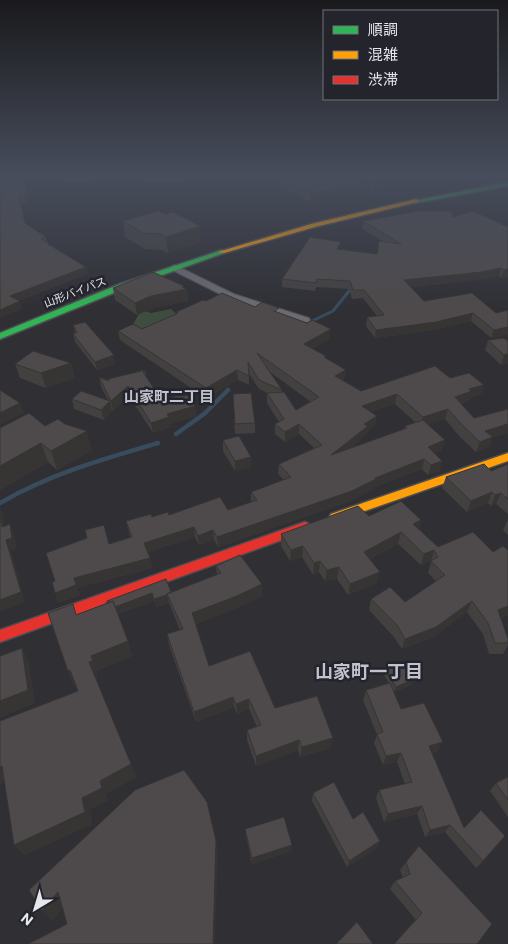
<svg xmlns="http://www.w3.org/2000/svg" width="508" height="944" viewBox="0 0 508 944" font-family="Commissioner,'Noto Sans JP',sans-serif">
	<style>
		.green { fill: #3e4d40 }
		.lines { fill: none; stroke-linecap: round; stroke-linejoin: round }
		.stream-far1 { stroke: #384c5d; stroke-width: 3 }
		.stream { stroke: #384c5d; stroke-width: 4.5 }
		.street-casing { stroke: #4d4d52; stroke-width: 2 }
		.fast-casing { stroke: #4d4d52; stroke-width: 3 }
		.slow-casing { stroke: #4d4d52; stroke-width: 3 }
		.jam-casing { stroke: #4d4d52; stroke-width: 3 }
		.street { fill: #6b6b70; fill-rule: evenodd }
		.fast { fill: #30b455; fill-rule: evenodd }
		.slow { fill: #ff9f0a; fill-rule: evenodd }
		.jam { fill: #e5322d; fill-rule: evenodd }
		.wall { fill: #434040; fill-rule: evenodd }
		.shaded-wall { fill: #373434 }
		.building { fill: #4e4a4b; stroke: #373434 }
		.labels { text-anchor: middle; stroke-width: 5; stroke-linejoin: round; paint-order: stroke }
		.far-street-label { font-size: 11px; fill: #e6e7ec; stroke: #23242c }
		.neighbourhood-label { font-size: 15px; font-weight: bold; fill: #c1c2cd; stroke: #23242c }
		.near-neighbourhood-label { font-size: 18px; font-weight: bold; fill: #c1c2cd; stroke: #23242c }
	</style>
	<rect width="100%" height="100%" fill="#2f2f34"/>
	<path class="green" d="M 171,309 L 180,317 L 134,331 L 131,328 L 141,310 L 151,313 Z"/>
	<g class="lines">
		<path class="stream-far1" d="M 310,322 L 333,311 L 353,286"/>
		<path class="stream" d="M 176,434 L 204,414 L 228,390
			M 0,503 C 50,474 103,459 158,443"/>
		<g class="street-casing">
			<path id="street" d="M 53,177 L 105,177 L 102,179 L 74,181 Z
				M 137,177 L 197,177 L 194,179 C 179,180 149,185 137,177 Z
				M 175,265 L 234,294 L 309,318 L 310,320 L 309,322 L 301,322 L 228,298 L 172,270 L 172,266 Z"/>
		</g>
		<g class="fast-casing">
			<path id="fast" d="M 508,182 L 508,186 L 416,203 L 413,201 Z
				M 222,250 L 224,251 L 224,253 L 126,288 L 0,339 L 0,333 L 120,284 Z"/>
		</g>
		<g class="slow-casing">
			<path id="slow" d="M 416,199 L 418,200 L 418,202 L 315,227 L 224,253 L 218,252 L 311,224 Z
				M 508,453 L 508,461 L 339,520 L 331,520 L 329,517 L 331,514 Z"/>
		</g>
		<g class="jam-casing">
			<path id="jam" d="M 305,522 L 309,524 L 311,527 L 309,530 L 0,642 L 0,630 Z"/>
		</g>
		<use href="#street" class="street"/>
		<use href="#fast" class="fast"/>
		<use href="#slow" class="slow"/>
		<use href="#jam" class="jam"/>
	</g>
	<path class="wall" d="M 0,177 L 27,187 L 29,193 L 27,203 L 21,203 L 25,224 L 46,237 L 47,242 L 50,244 L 51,245 L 86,267 L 87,274 L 18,301 L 22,309 L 0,318 Z
		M 274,177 L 443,177 L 442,179 L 420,181 L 373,192 L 370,190 L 310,203 L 274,182 Z
		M 473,211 L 508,277 L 501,278 L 499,276 L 479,280 L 411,287 L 424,301 L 496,313 L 508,310 L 508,335 L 491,338 L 471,321 L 434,330 L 375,338 L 366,326 L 367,317 L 377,316 L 363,298 L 352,299 L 349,289 L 316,287 L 315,291 L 282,287 L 282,279 L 340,249 L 377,254 L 384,242 L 362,229 L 363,221 L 453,217 Z
		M 165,214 L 201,242 L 168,253 L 161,250 L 145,249 L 125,237 L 123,221 Z
		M 113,288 L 184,288 L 187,289 L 188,301 L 153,308 L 137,315 L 115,300 Z
		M 206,301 L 255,307 L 278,313 L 330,338 L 312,349 L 326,358 L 344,380 L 343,380 L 361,391 L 450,378 L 484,385 L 481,394 L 470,398 L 469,401 L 461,404 L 474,418 L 508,409 L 508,433 L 493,437 L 489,447 L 476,452 L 460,437 L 445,419 L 428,424 L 442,450 L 434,453 L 442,461 L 439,471 L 428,475 L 422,469 L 375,487 L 374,489 L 351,501 L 218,547 L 214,540 L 199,545 L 195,537 L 148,552 L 150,558 L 152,568 L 77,588 L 80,595 L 58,603 L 55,581 L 109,544 L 130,537 L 126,521 L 169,515 L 228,510 L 251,502 L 251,492 L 284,480 L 278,474 L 279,464 L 314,448 L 299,434 L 285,442 L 275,434 L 275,424 L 279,422 L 267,403 L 267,393 L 259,389 L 249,374 L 249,385 L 238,380 L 206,398 L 120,340 L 118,331 L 142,329 L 176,314 L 176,312 ZM 270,372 L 311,402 L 296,410 L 282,392 L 282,390 ZM 395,404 L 415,422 L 405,426 L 404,429 L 350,449 L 366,435 L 367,431 L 375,426 L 371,412 Z
		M 73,325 L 115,364 L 97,370 L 75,342 L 73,334 L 75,333 Z
		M 488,340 L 508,341 L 508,363 L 501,365 L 485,350 Z
		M 71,363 L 75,378 L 46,388 L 20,378 L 15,364 Z
		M 145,370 L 146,376 L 162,401 L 195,406 L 196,416 L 170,424 L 171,427 L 153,433 L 129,396 L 113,411 L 112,409 L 112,411 L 104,420 L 74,409 L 72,399 L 108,400 L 101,387 L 99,377 L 109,380 Z
		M 233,394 L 255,423 L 255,433 L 235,434 Z
		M 45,426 L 92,450 L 57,470 L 48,462 L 0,490 L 0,428 Z
		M 223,440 L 251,467 L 235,471 L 223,451 Z
		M 508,464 L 508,514 L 496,504 L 491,506 L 488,503 L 467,512 L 442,488 L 446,477 L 491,471 Z
		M 369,516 L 421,520 L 419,529 L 438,547 L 493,552 L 508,550 L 508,615 L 501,618 L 508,639 L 508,645 L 503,654 L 489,654 L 483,634 L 467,612 L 432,638 L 402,649 L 393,636 L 369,610 L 371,599 L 405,602 L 436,581 L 428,573 L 431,562 L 431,561 L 421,565 L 398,544 L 370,559 L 377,583 L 348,595 L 337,579 L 325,581 L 319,572 L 313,575 L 302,557 L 290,561 L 281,546 L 281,534 Z
		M 508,519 L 508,535 L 503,530 Z
		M 216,566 L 262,584 L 262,596 L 237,608 L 196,624 L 209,666 L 275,708 L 331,748 L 300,757 L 298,750 L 256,766 L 247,740 L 247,730 L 257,727 L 249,709 L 237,714 L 234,707 L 196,722 L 169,645 L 167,634 L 180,630 L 169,603 L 156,607 L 154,601 L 118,614 L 128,641 L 132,656 L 96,671 L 98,676 L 95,677 L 136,777 L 106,794 L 108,800 L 89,810 L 92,824 L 24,855 L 5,782 L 0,784 L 0,721 L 78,691 L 76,685 L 74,686 L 68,671 L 76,615 L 171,592 L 217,575 Z
		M 384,668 L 411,685 L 394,692 L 391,686 L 401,709 L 438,751 L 432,753 L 464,828 L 483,861 L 476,868 L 445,832 L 425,837 L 417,814 L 384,822 L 376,798 L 379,790 L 405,784 L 397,762 L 383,765 L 374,743 L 377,735 L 363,700 L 366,690 L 389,683 L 383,673 Z
		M 508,777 L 508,817 L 490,791 L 496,783 Z
		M 313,793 L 353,819 L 377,848 L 347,867 L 312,801 Z
		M 245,829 L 292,845 L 291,851 L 252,864 L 246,836 Z
		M 406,862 L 477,944 L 416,920 L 390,889 L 395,881 L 403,878 L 400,870 Z"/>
	<path class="shaded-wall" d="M 395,177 L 421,177 L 420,181 L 373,192 L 374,181 Z
		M 371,180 L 370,190 L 310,203 L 311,193 Z
		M 27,187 L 29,193 L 27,203 L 25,197 Z
		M 200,226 L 201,242 L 168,253 L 166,237 Z
		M 86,267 L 87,274 L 12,303 L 10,296 Z
		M 501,268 L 499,276 L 479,280 L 403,288 L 404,280 Z
		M 508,269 L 508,277 L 501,278 L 504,270 Z
		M 184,286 L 184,290 L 187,289 L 188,301 L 153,308 L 137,315 L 135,303 L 151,296 Z
		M 20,301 L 22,309 L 0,318 L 0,310 Z
		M 473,313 L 471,321 L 434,330 L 375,338 L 376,330 Z
		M 508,327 L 508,335 L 491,338 L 494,330 Z
		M 331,329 L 330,338 L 303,354 L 304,344 Z
		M 508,354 L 508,363 L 501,365 L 504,355 Z
		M 114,355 L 115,364 L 97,370 L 95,362 Z
		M 71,363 L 75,378 L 46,388 L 41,373 Z
		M 237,370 L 238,380 L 206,398 L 206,388 Z
		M 346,370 L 344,380 L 333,385 L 335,376 Z
		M 484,385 L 481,394 L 470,398 L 469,401 L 452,406 L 455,397 L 469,389 Z
		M 128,386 L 129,396 L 113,411 L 111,401 Z
		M 397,394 L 395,404 L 361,416 L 362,406 Z
		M 110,401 L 112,411 L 104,420 L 101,410 Z
		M 20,403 L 24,413 L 0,425 L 0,413 Z
		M 195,406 L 196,416 L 170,424 L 171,427 L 153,433 L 151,423 L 167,414 Z
		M 448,409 L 445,419 L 420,427 L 423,417 Z
		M 377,416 L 375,426 L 367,431 L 366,435 L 330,465 L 331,455 L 364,424 Z
		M 299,424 L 299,434 L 285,442 L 285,432 Z
		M 508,424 L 508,433 L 482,440 L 485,431 Z
		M 87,431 L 92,450 L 57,470 L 51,451 Z
		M 493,437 L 489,447 L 476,452 L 480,442 Z
		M 445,440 L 442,450 L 425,457 L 428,447 Z
		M 41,443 L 48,462 L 0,490 L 0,466 Z
		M 251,457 L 251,467 L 235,471 L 235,461 Z
		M 424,459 L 422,469 L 375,487 L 374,489 L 351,501 L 218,547 L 217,537 Z
		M 442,461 L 439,471 L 428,475 L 431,465 Z
		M 492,492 L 488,503 L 467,512 L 471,501 Z
		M 501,493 L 496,504 L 491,506 L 495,495 Z
		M 0,508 L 3,514 L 6,537 L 2,527 L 0,516 Z
		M 421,520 L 418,531 L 413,524 Z
		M 10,524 L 14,534 L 17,549 L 11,550 L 25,602 L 0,612 L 0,600 L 6,540 Z
		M 194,527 L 195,537 L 146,553 L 144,543 Z
		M 213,530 L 214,540 L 199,545 L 198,536 Z
		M 401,532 L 398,544 L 362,563 L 364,552 Z
		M 303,546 L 302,557 L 290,561 L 291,550 Z
		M 434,550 L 431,561 L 421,565 L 424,554 Z
		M 150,558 L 152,568 L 77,588 L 80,595 L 58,603 L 55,593 L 74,578 Z
		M 320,561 L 319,572 L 313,575 L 314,563 Z
		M 339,567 L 337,579 L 325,581 L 327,570 Z
		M 380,572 L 377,583 L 348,595 L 350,584 Z
		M 262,584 L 262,596 L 237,608 L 194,625 L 192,613 Z
		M 152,593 L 154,601 L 112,616 L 109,609 Z
		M 167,595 L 169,603 L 156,607 L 154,599 Z
		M 472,601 L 467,612 L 432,638 L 402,649 L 405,639 Z
		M 508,606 L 508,615 L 493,621 L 498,610 Z
		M 128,641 L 132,656 L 96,671 L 98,676 L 95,677 L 89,662 L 91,656 Z
		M 22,648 L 29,662 L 35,703 L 0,718 L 0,701 Z
		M 70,670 L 76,685 L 74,686 L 68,671 Z
		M 412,680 L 411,685 L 394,692 L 396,687 Z
		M 233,697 L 234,707 L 196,722 L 194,712 Z
		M 249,699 L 249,709 L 237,714 L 236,704 Z
		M 333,738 L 331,748 L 300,757 L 302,747 Z
		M 299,740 L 298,750 L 256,766 L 256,756 Z
		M 443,742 L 438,751 L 425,755 L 429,746 Z
		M 401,753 L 397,762 L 383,765 L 386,756 Z
		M 131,764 L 136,777 L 106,794 L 108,800 L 89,810 L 92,824 L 24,855 L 14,845 L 82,798 L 100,781 Z
		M 2,766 L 12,779 L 0,784 L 0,767 Z
		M 422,806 L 417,814 L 384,822 L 388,814 Z
		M 450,825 L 445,832 L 425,837 L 430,830 Z
		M 216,841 L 218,853 L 215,944 L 213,944 Z
		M 380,841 L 377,848 L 347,867 L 349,861 Z
		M 292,845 L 291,851 L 252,864 L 252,858 Z
		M 58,892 L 68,902 L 53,921 L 42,911 Z"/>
	<path class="building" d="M 0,177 L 13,177 L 17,178 L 27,187 L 25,197 L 19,197 L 25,223 L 46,237 L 41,239 L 50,244 L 48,244 L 86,267 L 10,296 L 20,301 L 0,310 Z
		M 282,177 L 395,177 L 374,181 L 371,180 L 311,193 Z
		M 158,211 L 165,214 L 173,212 L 200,226 L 166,237 L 160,234 L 143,233 L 123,221 Z
		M 418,211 L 451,211 L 453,217 L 473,211 L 508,227 L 508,269 L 504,270 L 501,268 L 482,272 L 404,280 L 424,301 L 472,293 L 496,313 L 508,310 L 508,327 L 494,330 L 473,313 L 436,322 L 376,330 L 367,317 L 384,315 L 364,290 L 353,290 L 350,281 L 317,279 L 316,283 L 282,279 L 310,237 L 341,242 L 337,249 L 377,254 L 379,241 L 401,244 L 363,221 Z
		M 153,272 L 184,286 L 182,287 L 187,289 L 151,296 L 135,303 L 113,288 Z
		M 222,293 L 255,307 L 262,302 L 279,308 L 274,311 L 307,323 L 312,320 L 331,329 L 304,344 L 326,356 L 324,357 L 346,370 L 335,376 L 361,391 L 435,366 L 450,378 L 469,373 L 484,385 L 469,389 L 472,391 L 455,397 L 474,418 L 508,409 L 508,424 L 485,431 L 493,437 L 480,442 L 464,427 L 448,409 L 423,417 L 397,394 L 362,406 L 377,416 L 364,424 L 368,426 L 331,455 L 407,428 L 405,426 L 423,420 L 445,440 L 428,447 L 442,461 L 431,465 L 424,459 L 375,478 L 376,479 L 352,491 L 217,537 L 213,530 L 198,536 L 194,527 L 144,543 L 150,558 L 74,578 L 76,585 L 55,593 L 52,582 L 55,581 L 46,553 L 87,538 L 85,530 L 104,525 L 109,544 L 132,537 L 126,521 L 151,514 L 152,517 L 168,512 L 169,515 L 220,497 L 228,510 L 257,500 L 251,492 L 291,477 L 279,464 L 322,445 L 299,424 L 285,432 L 275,424 L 284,419 L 267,393 L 284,392 L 296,410 L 319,397 L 257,353 L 282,390 L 259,380 L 248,362 L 249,376 L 237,370 L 206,388 L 118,331 L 133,324 L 142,329 L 178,313 L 176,312 L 203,300 L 206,301 Z
		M 85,322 L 114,355 L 95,362 L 73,334 L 77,332 L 73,325 Z
		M 504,338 L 508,341 L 508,354 L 504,355 L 488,340 Z
		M 33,351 L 71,363 L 41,373 L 15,364 Z
		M 145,370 L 143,372 L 162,401 L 176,396 L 188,396 L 195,406 L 167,414 L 169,417 L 151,423 L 128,386 L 111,401 L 99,377 L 109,381 L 108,379 Z
		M 0,390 L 20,403 L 0,413 Z
		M 81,391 L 110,401 L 101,410 L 72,399 Z
		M 251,393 L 255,423 L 235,424 L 233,394 Z
		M 29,413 L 45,426 L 58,419 L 65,424 L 87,431 L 51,451 L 41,443 L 0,466 L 0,428 Z
		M 239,436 L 251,457 L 235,461 L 223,440 Z
		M 484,464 L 491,471 L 508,464 L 508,499 L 501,493 L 495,495 L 492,492 L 471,501 L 446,477 Z
		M 401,501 L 421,520 L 413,524 L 438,547 L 473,532 L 493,552 L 503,546 L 508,550 L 508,606 L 498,610 L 508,639 L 508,643 L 495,643 L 488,623 L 472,601 L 436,627 L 405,639 L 397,625 L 371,599 L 390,587 L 405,602 L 445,575 L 431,561 L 438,557 L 434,550 L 424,554 L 401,532 L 364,552 L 380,572 L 350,584 L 339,567 L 327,570 L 320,561 L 314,563 L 303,546 L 291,550 L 281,534 L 358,506 L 369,516 Z
		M 0,516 L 2,527 L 10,524 L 12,538 L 6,540 L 21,592 L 0,600 Z
		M 240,555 L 262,584 L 237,596 L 192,613 L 209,666 L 250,651 L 275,708 L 317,696 L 333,738 L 302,747 L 299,740 L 256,756 L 247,730 L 261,725 L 249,699 L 236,704 L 233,697 L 194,712 L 167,634 L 183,629 L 167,594 L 221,573 L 216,566 Z
		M 166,579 L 171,592 L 167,594 L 167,595 L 154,599 L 152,593 L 115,607 L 113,601 L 107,603 L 107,601 Z
		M 113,601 L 128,641 L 91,656 L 93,661 L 89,662 L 131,764 L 100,781 L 102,788 L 82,798 L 85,812 L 14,845 L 2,766 L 0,767 L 0,721 L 78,691 L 70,670 L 68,671 L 48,613 L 73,604 L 76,615 Z
		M 22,648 L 28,690 L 0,701 L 0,656 Z
		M 401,662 L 412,680 L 396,687 L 384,668 Z
		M 390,683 L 401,709 L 424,703 L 443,742 L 429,746 L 464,828 L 481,810 L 505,836 L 483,861 L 450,825 L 430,830 L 422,806 L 388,814 L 379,790 L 412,782 L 401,753 L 386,756 L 377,734 L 383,732 L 366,690 Z
		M 184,770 L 207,802 L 216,841 L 213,944 L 28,944 L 67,924 L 58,892 L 42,911 L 29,890 L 135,790 Z
		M 508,777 L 508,800 L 496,783 Z
		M 334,782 L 353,819 L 363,812 L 380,841 L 349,861 L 313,793 Z
		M 284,817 L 292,845 L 252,858 L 245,829 Z
		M 419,846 L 492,924 L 477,944 L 394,944 L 422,913 L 395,881 L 410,874 L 406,862 Z
		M 357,922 L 373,944 L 336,944 Z"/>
	<linearGradient id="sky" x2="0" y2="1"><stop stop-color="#1a1a1d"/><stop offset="0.57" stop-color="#474d5c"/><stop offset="1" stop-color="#474d5c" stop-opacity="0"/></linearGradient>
	<rect width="508" height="309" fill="url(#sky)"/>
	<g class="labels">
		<g class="far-street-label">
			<text transform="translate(75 292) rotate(-21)" y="4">山形バイパス</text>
		</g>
		<g class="neighbourhood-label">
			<text x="169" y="402">山家町二丁目</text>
		</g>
		<g class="near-neighbourhood-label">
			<text x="369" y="678">山家町一丁目</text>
		</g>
	</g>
	<rect x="323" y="10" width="175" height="90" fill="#23242c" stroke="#717279"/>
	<rect x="333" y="26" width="25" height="8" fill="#30b455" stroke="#717279"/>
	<text x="368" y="35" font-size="15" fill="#e6e7ec">順調</text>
	<rect x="333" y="51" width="25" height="8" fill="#ff9f0a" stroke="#717279"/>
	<text x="368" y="60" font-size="15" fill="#e6e7ec">混雑</text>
	<rect x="333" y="76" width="25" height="8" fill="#e5322d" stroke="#717279"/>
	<text x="368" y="85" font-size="15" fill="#e6e7ec">渋滞</text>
	<g transform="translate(35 909) rotate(218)" stroke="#23242c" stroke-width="4" paint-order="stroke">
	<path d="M0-4L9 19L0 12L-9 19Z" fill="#e6e7ec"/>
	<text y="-8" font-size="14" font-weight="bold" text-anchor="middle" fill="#e6e7ec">N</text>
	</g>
</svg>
